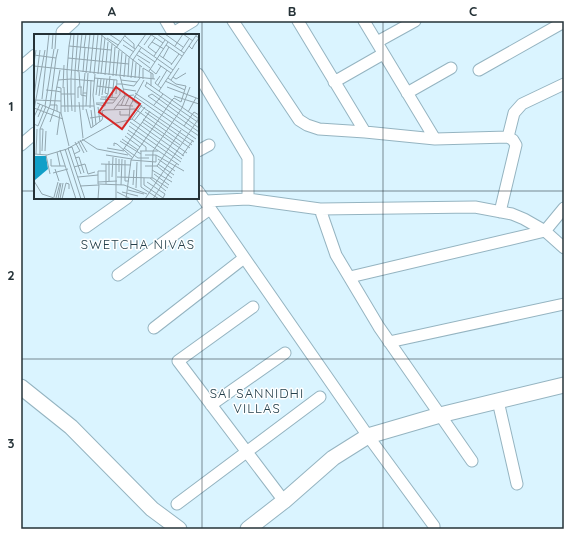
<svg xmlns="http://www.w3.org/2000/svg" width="585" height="550" viewBox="0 0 585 550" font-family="Quicksand,sans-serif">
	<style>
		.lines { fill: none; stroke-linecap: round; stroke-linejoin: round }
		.street-casing { stroke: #95b4c1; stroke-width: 13 }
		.secondary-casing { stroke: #95b4c1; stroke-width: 17 }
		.street { stroke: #fff; stroke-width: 11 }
		.secondary { stroke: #fff; stroke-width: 15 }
		.grid { fill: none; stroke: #253237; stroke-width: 1; stroke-opacity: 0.55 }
		.labels { text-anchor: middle; stroke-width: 3; stroke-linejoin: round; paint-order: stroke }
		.neighbourhood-label { font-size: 13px; letter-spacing: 1px; fill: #24404b; stroke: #fff }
		.inset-road { fill: none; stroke: #92a6af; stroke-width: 1 }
		.view { fill: #d62828; fill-opacity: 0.15; stroke: #d62828; stroke-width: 2 }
		.inset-edge { fill: none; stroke: #253237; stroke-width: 2 }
		.neatline { fill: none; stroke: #253237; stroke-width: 1.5 }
		.grid-label { font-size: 13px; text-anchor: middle; font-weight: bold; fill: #253237 }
	</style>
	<rect width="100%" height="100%" fill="#daf4ff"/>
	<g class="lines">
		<g class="street-casing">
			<path id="street" d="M 166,21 L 173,33 L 193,21
				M 233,21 L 299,120 L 307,125 L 319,129 L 365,132 L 435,139 L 508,137 L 513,140 L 516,145 L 500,212
				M 298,21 L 365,132
				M 364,21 L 435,139
				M 62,32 L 74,21
				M 377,42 L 415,21
				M 21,67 L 35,55
				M 479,70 L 564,22
				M 198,74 L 248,158 L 248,199
				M 334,82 L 383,54
				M 407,93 L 451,68
				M 508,137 L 514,113 L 522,104 L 564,84
				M 21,145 L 35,133
				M 198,151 L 209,145
				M 198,191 L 368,436 L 434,526 L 434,529
				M 206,201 L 248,199 L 320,209 L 336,255 L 379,327 L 472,461
				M 320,209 L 475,207 L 512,214 L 524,219 L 545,231 L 564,248
				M 86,227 L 127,198
				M 118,275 L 210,209
				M 350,277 L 545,231 L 564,208
				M 253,307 L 178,361 L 284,501
				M 154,328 L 244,258
				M 389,342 L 564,304
				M 498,401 L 517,484
				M 211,405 L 285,353
				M 177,504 L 320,397"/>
		</g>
		<g class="secondary-casing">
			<path id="secondary" d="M 21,387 L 71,427 L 152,509 L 179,529
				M 248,529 L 284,501 L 333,458 L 368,436 L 440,415 L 564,385"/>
		</g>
		<use href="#street" class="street"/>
		<use href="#secondary" class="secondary"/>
	</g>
	<path class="grid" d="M 202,21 L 202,529M 383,21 L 383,529M 21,191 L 35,191M 198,191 L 564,191M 21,359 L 564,359"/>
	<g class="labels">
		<g class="neighbourhood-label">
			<text x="138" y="249">SWETCHA NIVAS</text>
			<text x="257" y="398">SAI SANNIDHI<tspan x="257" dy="15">VILLAS</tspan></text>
		</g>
	</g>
	<g transform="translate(34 34)">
		<rect width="165" height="165" fill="#daf4ff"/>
		<path d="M 0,122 L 12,122 L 14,135 L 1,146 Z" fill="#109fc8"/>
		<path class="inset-road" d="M 66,0 L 71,4 L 67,40M 75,0 L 87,8M 116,0 L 129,9M 123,0 L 150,19M 131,0 L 149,13M 149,0 L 159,7M 91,2 L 100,10 L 100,14M 71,4 L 108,33M 73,4 L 84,11M 121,4 L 118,8 L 130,15M 89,6 L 101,15M 118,8 L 114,13 L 122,19M 89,11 L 100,18M 104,11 L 139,36M 110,11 L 117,1M 132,11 L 148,22M 35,12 L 37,0M 141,12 L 149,0M 155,12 L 158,15 L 160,11 L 165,4 L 162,2M 50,14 L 52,0M 82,14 L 92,0M 18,15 L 19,0M 21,15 L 22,0M 105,17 L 121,28M 147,17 L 155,5M 0,21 L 22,24 L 24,15M 103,21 L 116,29M 125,21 L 138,30M 120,22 L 131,6M 34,24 L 95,30M 129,24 L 135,13M 104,25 L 116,34M 0,29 L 2,16M 124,30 L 137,39M 137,31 L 145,20M 0,32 L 121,45M 116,35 L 122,40 L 127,32M 115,37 L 134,8M 41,38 L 44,0M 44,38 L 48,0M 45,38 L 46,53M 49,38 L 51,14M 51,39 L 49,59 L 53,59M 52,39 L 56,0M 56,39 L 60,0M 117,39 L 117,52M 60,40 L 64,0M 61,40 L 59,61 L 62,91M 64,40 L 68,1M 71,41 L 74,8M 75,41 L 78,10M 79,42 L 81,13M 82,42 L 85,16M 86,42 L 88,50 L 100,52 L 106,44M 86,42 L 88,18M 126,42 L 121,49 L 127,54M 90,43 L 92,21M 94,43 L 95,24 L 112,0M 139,43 L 142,45 L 152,39M 60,44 L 83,46 L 82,60M 97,44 L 99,26 L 107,14M 101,44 L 102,29M 105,44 L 106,31M 134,44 L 142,50 L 152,52 L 147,68 L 140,64 L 138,66M 73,45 L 71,59 L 74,60M 109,45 L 109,34 L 119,40 L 119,45M 24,46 L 37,45 L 40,0M 87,46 L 103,48M 137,46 L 145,34M 131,47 L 151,56M 112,48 L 165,85M 113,49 L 111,52 L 165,89M 83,50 L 88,50 L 91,62 L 87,72M 124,51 L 133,36M 23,53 L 27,54 L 27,79 L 35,112M 30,53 L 31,78M 47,53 L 47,61 L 52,62M 133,53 L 165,65M 29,54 L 30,31M 89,55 L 102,57M 12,56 L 22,57 L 26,36M 125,57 L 163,0M 101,59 L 165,102M 27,60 L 37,60 L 38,77M 41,60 L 37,60 L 37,45 L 60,47M 62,61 L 64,44M 68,61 L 70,45M 65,62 L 67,45M 100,62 L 162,105M 114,62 L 118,60 L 165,94M 114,62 L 165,98M 140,62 L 165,70M 0,63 L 6,16M 67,63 L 72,63 L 74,60 L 76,42M 78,63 L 80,46M 44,64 L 44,53 L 48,53M 8,65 L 15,0M 66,65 L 81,66M 0,66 L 27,67M 98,66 L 160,108M 45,68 L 49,104M 3,69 L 27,79M 62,69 L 79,69 L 86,60 L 86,55 L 63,52M 62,70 L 71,72 L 72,63 L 83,64M 16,71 L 23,71 L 23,77M 83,71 L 90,62 L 100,61M 120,71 L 129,60M 11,72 L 20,15M 27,72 L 60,72M 52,72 L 54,39M 91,72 L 96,61M 64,73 L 66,88M 0,74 L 29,85M 56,74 L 57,46M 52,75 L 57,94 L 68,86 L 69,82M 80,75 L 83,71 L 99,72M 0,76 L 11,16M 20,76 L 22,57 L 27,58M 49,76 L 49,59M 57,76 L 59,93M 86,77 L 86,81 L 95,81M 34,78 L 33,37 L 35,12 L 77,16M 41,78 L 41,38M 111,78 L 158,111M 154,78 L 162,64M 0,83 L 6,70M 4,83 L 9,71M 56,84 L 69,82 L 68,77 L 71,76 L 101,75 L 156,114M 98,85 L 108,71M 109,85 L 146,111M 95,86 L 98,85 L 150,122M 100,87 L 111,73M 16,88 L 20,76M 96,88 L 148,125M 108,88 L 153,119M 0,90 L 4,92 L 12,72M 95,92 L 147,128M 150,92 L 160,78 L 165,81M 94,96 L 145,131M 93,99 L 112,113 L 112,117M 23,101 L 26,79M 91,102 L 106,113M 48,105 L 63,115 L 94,121M 88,105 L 104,116M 46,106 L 53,118M 44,107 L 50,119M 86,107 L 107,120M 80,112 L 80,109 L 83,110 L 99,124M 34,114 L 51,165M 34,114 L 38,113 L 47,140M 73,114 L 90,117M 90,114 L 104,124 L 115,124M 31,115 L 47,165M 26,116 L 42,165M 89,116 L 116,77M 8,117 L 9,95 L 6,95 L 16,71 L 22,24M 11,117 L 12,97M 106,117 L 124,117M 107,117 L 107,153 L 125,165M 23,118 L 26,132M 0,120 L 13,121 L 33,115 L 78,90 L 95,86 L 96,72 L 110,46M 2,120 L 3,95M 6,120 L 6,95M 40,120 L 46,117 L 41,108M 12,121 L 16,140M 72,121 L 98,125M 122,121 L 150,137M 148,122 L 159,106M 41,124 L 45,123 L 50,139M 17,125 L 17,132 L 31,132M 124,125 L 141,137M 91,126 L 91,147 L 95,147M 97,126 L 122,128 L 122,121 L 111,121M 67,130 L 97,131M 124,130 L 140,141M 111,132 L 123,132 L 134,141 L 119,165M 123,132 L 147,96M 40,133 L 51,130 L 54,140 L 61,138M 21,135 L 25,147M 118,136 L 138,148M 72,137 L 64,137 L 64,150 L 90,151 L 113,160M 85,138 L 85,125M 19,139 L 34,135M 120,140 L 135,151M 44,143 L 64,141M 78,143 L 79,123M 83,143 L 119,144 L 134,154M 110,144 L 110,151 L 129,164M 116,144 L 132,157M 118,144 L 119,117 L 148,74 L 156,53M 138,144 L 134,141 L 143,129M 0,147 L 8,160 L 23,165M 75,147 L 75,127M 64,148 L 83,147M 113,148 L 131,160 L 129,164M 72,150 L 72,130M 87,151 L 88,125M 99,151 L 100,136M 46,152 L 65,151 L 64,165M 102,154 L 103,128M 94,156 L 110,160M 83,158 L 97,165M 88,158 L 104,162M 20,163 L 24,148M 22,164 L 26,149M 24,165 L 27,149M 26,165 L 29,149M 28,165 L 32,149 L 35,150 L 35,155M 82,165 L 82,124M 92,165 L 97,126 L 138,66M 111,165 L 165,84"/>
		<path class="view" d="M 82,53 L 106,70 L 88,95 L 65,78 Z"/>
		<rect width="165" height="165" class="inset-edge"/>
	</g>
	<rect width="585" height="550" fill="none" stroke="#ffffff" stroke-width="44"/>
	<rect x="22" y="22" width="541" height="506" class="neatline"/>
	<g class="grid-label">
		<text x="112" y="16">A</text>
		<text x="292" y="16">B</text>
		<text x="473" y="16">C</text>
		<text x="11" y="111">1</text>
		<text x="11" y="280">2</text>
		<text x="11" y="448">3</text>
	</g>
</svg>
